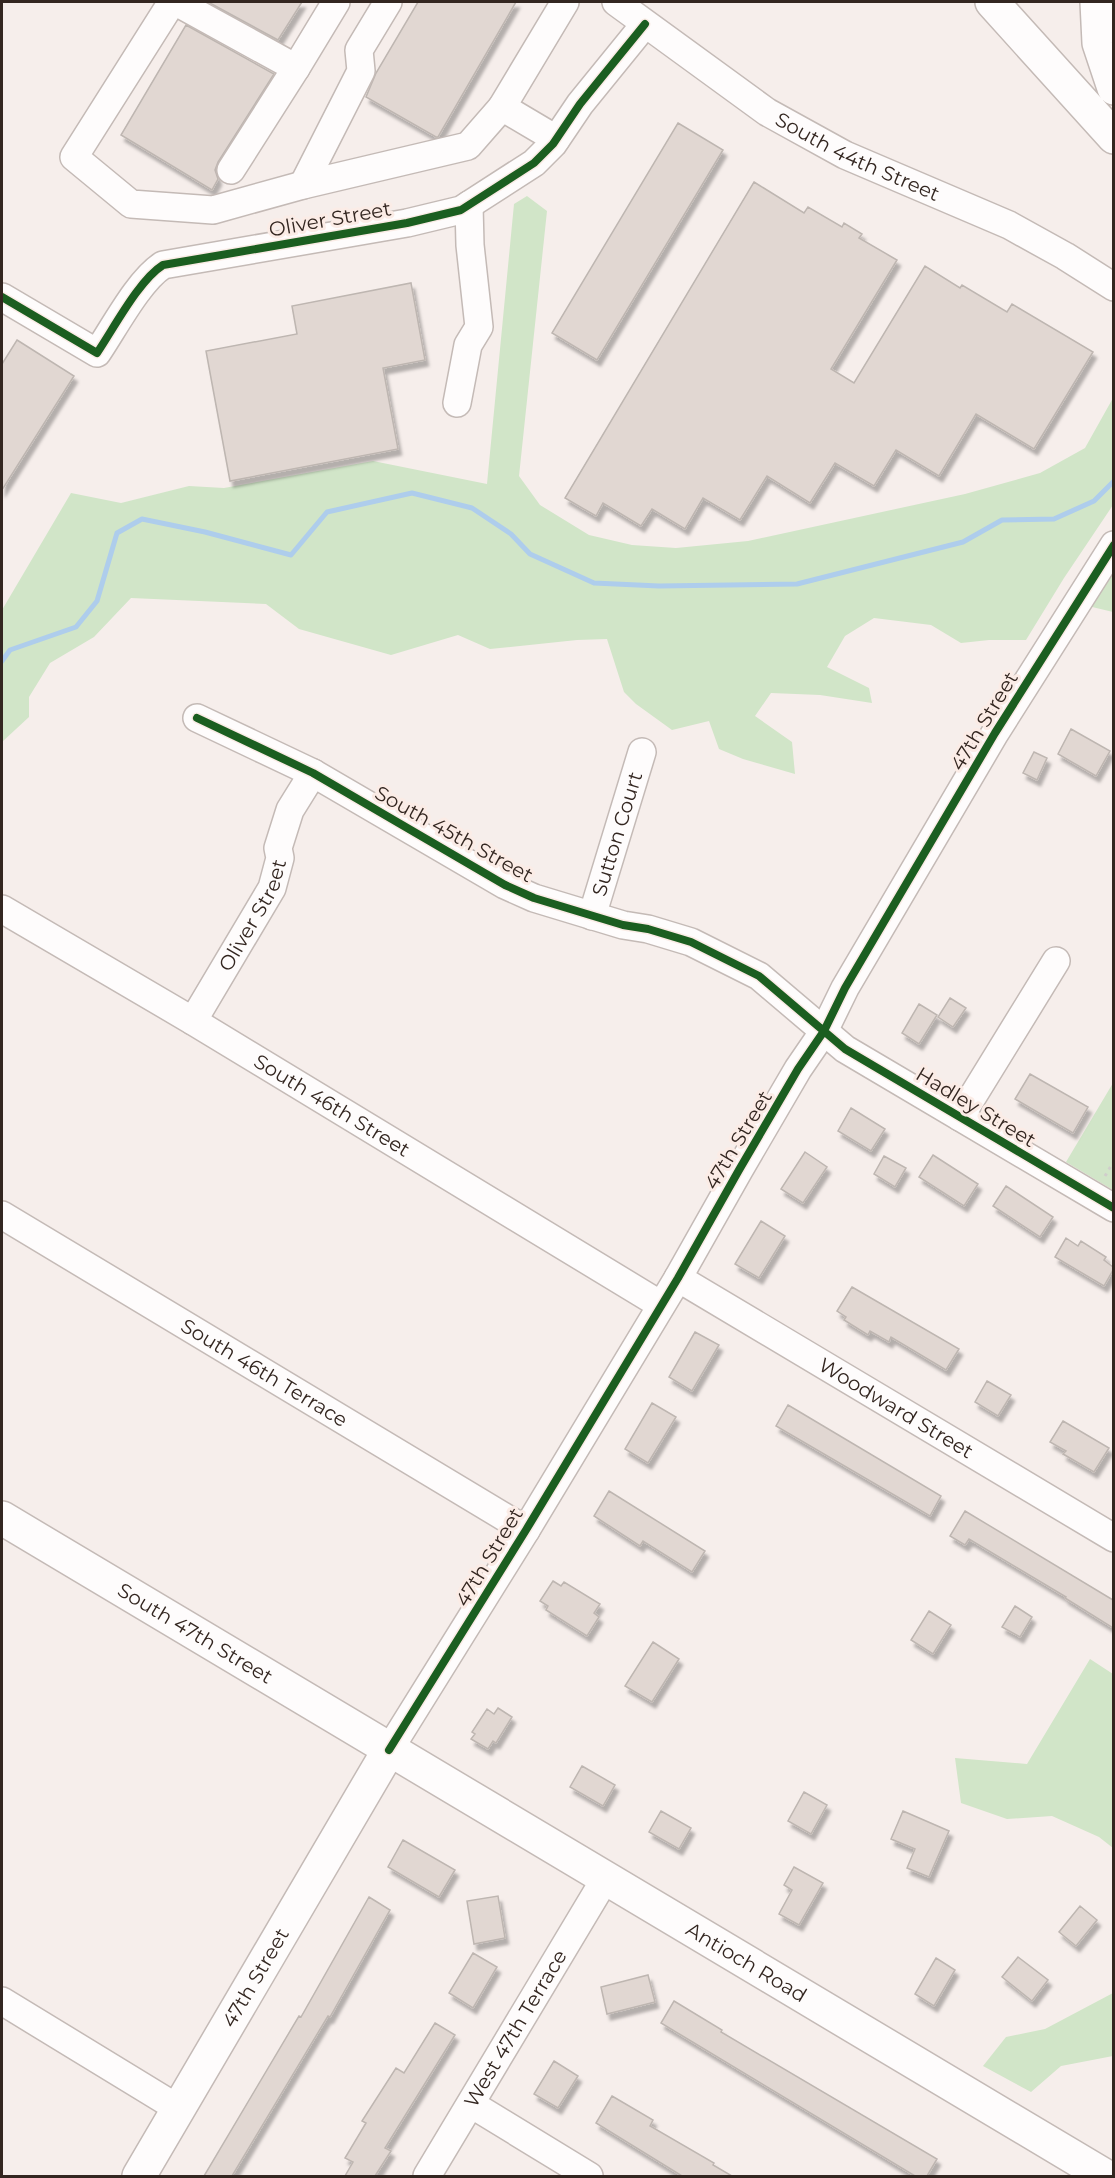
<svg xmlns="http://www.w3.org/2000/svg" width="1115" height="2178" viewBox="0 0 1115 2178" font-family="Montserrat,sans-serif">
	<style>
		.green { fill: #d1e5c8 }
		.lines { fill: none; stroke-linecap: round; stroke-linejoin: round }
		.stream { stroke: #aecdec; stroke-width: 5 }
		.building { fill: #e1d7d2; stroke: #beb6b1; stroke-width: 1.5; filter: url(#shadow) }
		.minor-casing { stroke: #c4bab6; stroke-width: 30 }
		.major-casing { stroke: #c4bab6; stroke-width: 36 }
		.highway-casing { stroke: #c4bab6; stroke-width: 36 }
		.path { stroke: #d0cdcb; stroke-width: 3; stroke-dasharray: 3 4.5; stroke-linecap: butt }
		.minor { stroke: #fefcfc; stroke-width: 27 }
		.major { stroke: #fefcfc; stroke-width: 33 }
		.highway { stroke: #fefcfc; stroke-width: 33 }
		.cycleway-casing { stroke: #fbece6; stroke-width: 11 }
		.cycleway { stroke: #1b5e20; stroke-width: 8 }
		.labels { text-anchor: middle; stroke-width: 6; stroke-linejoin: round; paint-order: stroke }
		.street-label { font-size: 20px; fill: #332620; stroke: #fbece6 }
	</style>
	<defs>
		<filter id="shadow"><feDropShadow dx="3.5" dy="6" stdDeviation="1.5" flood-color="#0004"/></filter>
	</defs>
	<rect width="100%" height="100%" fill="#f6eeeb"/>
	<path class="green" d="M 527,196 L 547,211 L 519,476 L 540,505 L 589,535 L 632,545 L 676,548 L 748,541 L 965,494 L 1040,473 L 1085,448 L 1113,398 L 1113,505 L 1064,578 L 1026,640 L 989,640 L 961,643 L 931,625 L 874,618 L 845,636 L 827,667 L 869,688 L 872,703 L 820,695 L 771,693 L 755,716 L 792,742 L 795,774 L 743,759 L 719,749 L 709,721 L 672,730 L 636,704 L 624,692 L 607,639 L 577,640 L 490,649 L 458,635 L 391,655 L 299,629 L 266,604 L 131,598 L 94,637 L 50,663 L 29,697 L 29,717 L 2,742 L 2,610 L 71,493 L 121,503 L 189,486 L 224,488 L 373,461 L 487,484 L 514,204 Z
		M 1113,568 L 1113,612 L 1088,606 Z
		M 1113,1083 L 1113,1190 L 1066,1162 Z
		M 1090,1659 L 1113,1674 L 1113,1848 L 1099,1837 L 1052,1816 L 1007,1819 L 961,1803 L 955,1758 L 1027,1764 Z
		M 1113,1993 L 1113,2056 L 1061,2066 L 1031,2092 L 983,2066 L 1006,2037 L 1045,2029 Z"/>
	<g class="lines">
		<path class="stream" d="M 2,661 L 10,650 L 76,627 L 97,601 L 117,533 L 142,519 L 205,532 L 291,555 L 327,512 L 412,493 L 472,508 L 511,534 L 530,554 L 594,583 L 659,586 L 797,584 L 963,542 L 1002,520 L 1054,519 L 1094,501 L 1114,481"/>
	</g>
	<path class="building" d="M 208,2 L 302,2 L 278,40 Z
		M 418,2 L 516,2 L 438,137 L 436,137 L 366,97 L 376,73 Z
		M 186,25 L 274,74 L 218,162 L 215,170 L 218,179 L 212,190 L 121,135 Z
		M 678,123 L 723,150 L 597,360 L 552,333 Z
		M 754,182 L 804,213 L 808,207 L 842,227 L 844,223 L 862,234 L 859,238 L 897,260 L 831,369 L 854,383 L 925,266 L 960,288 L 962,285 L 1007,312 L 1012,304 L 1093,352 L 1034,449 L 976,414 L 939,476 L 896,450 L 874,486 L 835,463 L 810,503 L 767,476 L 740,520 L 703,498 L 685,529 L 652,509 L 641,526 L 603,503 L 596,516 L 565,498 Z
		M 411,283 L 425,360 L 383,368 L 398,449 L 230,481 L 206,351 L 297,334 L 292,306 Z
		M 17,340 L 74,376 L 2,490 L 2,364 Z
		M 1071,729 L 1110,751 L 1096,776 L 1058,754 Z
		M 1034,752 L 1047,758 L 1037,780 L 1023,773 Z
		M 950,998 L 966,1008 L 953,1027 L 938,1017 Z
		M 919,1004 L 937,1015 L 919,1044 L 902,1033 Z
		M 1030,1074 L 1088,1107 L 1073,1133 L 1015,1099 Z
		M 851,1108 L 885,1129 L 871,1151 L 838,1131 Z
		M 805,1152 L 827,1167 L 803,1203 L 781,1189 Z
		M 933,1155 L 978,1184 L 964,1206 L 919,1177 Z
		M 884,1156 L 906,1168 L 895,1187 L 874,1174 Z
		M 1006,1186 L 1053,1217 L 1040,1237 L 993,1206 Z
		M 761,1221 L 785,1236 L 759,1278 L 735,1264 Z
		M 1066,1238 L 1078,1246 L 1081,1241 L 1106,1257 L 1104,1260 L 1113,1267 L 1113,1270 L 1104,1286 L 1055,1257 Z
		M 852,1287 L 959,1349 L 946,1370 L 891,1337 L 889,1342 L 870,1331 L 868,1335 L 844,1320 L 846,1317 L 837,1311 Z
		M 695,1332 L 719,1345 L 692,1391 L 669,1377 Z
		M 987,1381 L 1011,1395 L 998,1416 L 975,1402 Z
		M 652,1403 L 676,1417 L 648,1463 L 625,1449 Z
		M 788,1405 L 941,1496 L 930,1516 L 776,1426 Z
		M 1063,1421 L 1109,1448 L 1094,1472 L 1063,1454 L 1066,1451 L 1050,1442 Z
		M 609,1491 L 705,1551 L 692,1572 L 643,1541 L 640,1546 L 594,1516 Z
		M 965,1511 L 1113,1600 L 1113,1628 L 1065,1598 L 1066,1597 L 969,1539 L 965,1545 L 950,1536 Z
		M 553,1581 L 561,1586 L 564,1582 L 600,1604 L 594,1613 L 599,1617 L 587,1636 L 546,1610 L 548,1606 L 540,1601 Z
		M 1015,1606 L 1032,1617 L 1020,1637 L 1002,1627 Z
		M 929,1611 L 951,1625 L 933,1654 L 911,1640 Z
		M 653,1642 L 679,1659 L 652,1702 L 625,1686 Z
		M 498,1708 L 512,1717 L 496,1743 L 493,1741 L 488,1749 L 471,1739 L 475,1734 L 472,1732 L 487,1709 L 494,1714 Z
		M 582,1766 L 615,1785 L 603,1806 L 570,1787 Z
		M 804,1792 L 827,1805 L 811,1834 L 788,1821 Z
		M 661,1811 L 691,1828 L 679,1849 L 649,1832 Z
		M 903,1811 L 949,1831 L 929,1877 L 907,1868 L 915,1849 L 891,1839 Z
		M 403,1840 L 455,1870 L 439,1897 L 388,1867 Z
		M 794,1867 L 823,1883 L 799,1925 L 779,1914 L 792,1890 L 784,1885 Z
		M 498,1896 L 505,1938 L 474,1944 L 467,1901 Z
		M 369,1897 L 390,1910 L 330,2017 L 328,2016 L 232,2176 L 204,2176 L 299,2016 L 301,2017 Z
		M 1080,1906 L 1097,1920 L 1076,1946 L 1059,1932 Z
		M 473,1953 L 497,1967 L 473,2008 L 449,1993 Z
		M 1018,1957 L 1048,1980 L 1032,2001 L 1002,1977 Z
		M 936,1958 L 955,1970 L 934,2006 L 915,1994 Z
		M 648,1975 L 655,2002 L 607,2014 L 601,1987 Z
		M 674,2001 L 722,2030 L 721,2032 L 937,2159 L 927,2176 L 915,2176 L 661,2023 Z
		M 435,2023 L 455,2035 L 385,2148 L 391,2151 L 375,2176 L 345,2176 L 353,2162 L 345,2158 L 366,2123 L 362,2121 L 396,2068 L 404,2073 Z
		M 554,2061 L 578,2076 L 558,2108 L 534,2094 Z
		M 612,2096 L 653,2120 L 650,2126 L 714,2163 L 713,2165 L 732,2176 L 682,2176 L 596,2123 Z"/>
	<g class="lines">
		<g class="minor-casing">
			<g id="minor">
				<path d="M 172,2 L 74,157 L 131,204 L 213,210 L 303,185 L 468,146 L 502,107 L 556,139"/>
				<path d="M 176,2 L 296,68 L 336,2"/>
				<path id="s1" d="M 616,2 L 767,112 L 845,155 L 1009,225 L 1065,256 L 1114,287"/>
				<path d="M 502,107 L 565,2"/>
				<path d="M 231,170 L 296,68"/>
				<path d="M 303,185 L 361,71 L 359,50 L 388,2"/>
				<path d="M 2,297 L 97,353 C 114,328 139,280 163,265 L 407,223 L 461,210 L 534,163 L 553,144 L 580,104 L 645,24"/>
				<path d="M 457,403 L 468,345 L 479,327 L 470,245 L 469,205"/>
				<path d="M 197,718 L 313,773 L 505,885 L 534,898 L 623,925 L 648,929 L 691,942 L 759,976 L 845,1049 L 1114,1208"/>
				<path id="s2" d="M 2,909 L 193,1021 L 661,1305"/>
				<path id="s3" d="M 592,916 L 642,752"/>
				<path id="s4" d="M 193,1021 L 272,888 L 280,858 L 278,848 L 290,810 L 313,773"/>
				<path d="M 960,1117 L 1056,961"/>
				<path id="s5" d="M 2,1215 L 526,1530"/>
				<path id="s6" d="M 678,1278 L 1114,1538"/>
				<path d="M 389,1750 L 526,1530 L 678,1278 L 739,1170 L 798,1069 L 824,1031 L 845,988 L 995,733 L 1114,545"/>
				<path d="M 2,2001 L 179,2109"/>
				<path d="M 471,2104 L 589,2176"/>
				<path id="s7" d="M 427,2176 L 605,1879"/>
			</g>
		</g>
		<g class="major-casing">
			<g id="major">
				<path id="s8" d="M 2,1518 L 1105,2176"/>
				<path id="s9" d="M 139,2176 L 389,1750"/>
			</g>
		</g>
		<g class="highway-casing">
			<path id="highway" d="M 992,2 L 1114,137
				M 1097,2 L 1099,43 L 1114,88"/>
		</g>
		<path class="path" d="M 1105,1176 L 1114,1161"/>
		<use href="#minor" class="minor"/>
		<use href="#major" class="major"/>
		<use href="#highway" class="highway"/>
		<g class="cycleway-casing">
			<path id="cycleway" d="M 2,297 L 97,353 C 114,328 139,280 163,265 L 407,223 L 461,210 L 534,163 L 553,144 L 580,104 L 645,24
				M 197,718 L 313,773 L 505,885 L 534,898 L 623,925 L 648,929 L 691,942 L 759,976 L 845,1049 L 1114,1208
				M 389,1750 L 526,1530 L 678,1278 L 739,1170 L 798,1069 L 824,1031 L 845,988 L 995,733 L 1114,545"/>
		</g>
		<use href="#cycleway" class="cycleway"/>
	</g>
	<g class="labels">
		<g class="street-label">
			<text dy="7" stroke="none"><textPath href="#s1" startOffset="288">South 44th Street</textPath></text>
			<text transform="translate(330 219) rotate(-10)" y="7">Oliver Street</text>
			<text transform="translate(984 721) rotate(-59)" y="7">47th Street</text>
			<text transform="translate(454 834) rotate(29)" y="7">South 45th Street</text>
			<text dy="7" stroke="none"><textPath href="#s3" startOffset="86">Sutton Court</textPath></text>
			<text dy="7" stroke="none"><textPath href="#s4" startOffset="122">Oliver Street</textPath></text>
			<text dy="7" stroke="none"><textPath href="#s2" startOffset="384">South 46th Street</textPath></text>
			<text transform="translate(976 1107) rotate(31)" y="7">Hadley Street</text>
			<text transform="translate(738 1140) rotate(-59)" y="7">47th Street</text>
			<text dy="7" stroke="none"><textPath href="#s5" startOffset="306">South 46th Terrace</textPath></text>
			<text dy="7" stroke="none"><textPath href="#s6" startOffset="254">Woodward Street</textPath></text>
			<text transform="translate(489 1557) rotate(-59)" y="7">47th Street</text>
			<text dy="7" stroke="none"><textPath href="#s8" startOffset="225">South 47th Street</textPath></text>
			<text dy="7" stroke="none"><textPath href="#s8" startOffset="867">Antioch Road</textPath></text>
			<text dy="7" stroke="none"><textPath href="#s9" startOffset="230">47th Street</textPath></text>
			<text dy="7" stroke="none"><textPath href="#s7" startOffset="172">West 47th Terrace</textPath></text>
		</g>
	</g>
	<rect width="1115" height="2178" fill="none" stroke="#332620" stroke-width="6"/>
</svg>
